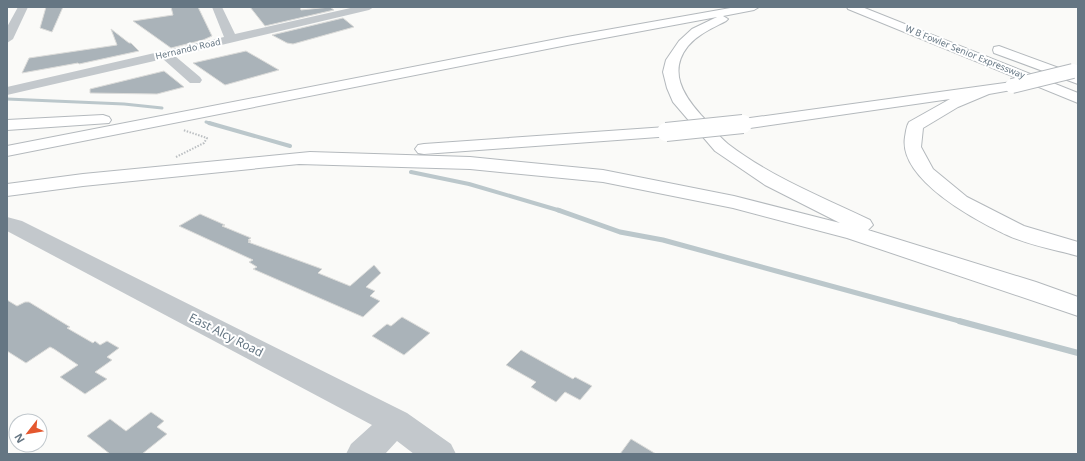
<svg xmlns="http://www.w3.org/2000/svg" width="1085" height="461" viewBox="0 0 1085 461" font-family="'Noto Sans',sans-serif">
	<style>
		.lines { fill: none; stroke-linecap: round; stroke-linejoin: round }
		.stream-far3 { stroke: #bbc7cb; stroke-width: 3 }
		.stream-far2 { stroke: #bbc7cb; stroke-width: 4 }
		.stream-far1 { stroke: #bbc7cb; stroke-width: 5 }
		.stream { stroke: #bbc7cb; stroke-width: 6 }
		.building { fill: #aab3b9; stroke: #dcdcda }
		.highway-casing { stroke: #b4b9bd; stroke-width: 2 }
		.path { stroke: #bbbfc2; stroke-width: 2; stroke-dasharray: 1.5 1.5; stroke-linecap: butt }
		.minor { fill: #c3c8cc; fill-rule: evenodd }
		.highway { fill: #fff; fill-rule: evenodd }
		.highway-bridge-far1-casing { stroke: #b4b9bd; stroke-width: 16; stroke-linecap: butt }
		.highway-bridge-casing { stroke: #b4b9bd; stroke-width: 20; stroke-linecap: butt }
		.highway-bridge-far1 { stroke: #fff; stroke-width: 14 }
		.highway-bridge { stroke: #fff; stroke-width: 18 }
		.labels { text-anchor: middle; stroke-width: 4; stroke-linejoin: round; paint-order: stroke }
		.far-street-label { font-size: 9px; fill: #657683; stroke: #fff }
		.near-street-label { font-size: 12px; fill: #657683; stroke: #fff }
	</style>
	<rect width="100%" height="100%" fill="#fafaf8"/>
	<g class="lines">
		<path class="stream-far3" d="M 7,99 L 124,104 L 162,108
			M 206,122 L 213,124"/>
		<path class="stream-far2" d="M 209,123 L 290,146
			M 411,172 L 469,184 L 561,211"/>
		<path class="stream-far1" d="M 558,210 L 620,232 L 663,240 L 963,322"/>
		<path class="stream" d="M 959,321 L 1078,353"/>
	</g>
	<path class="building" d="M 46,7 L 63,7 L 52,32 L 40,28 Z
		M 171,7 L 198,7 L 212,36 L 203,40 L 171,48 L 133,21 L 173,15 Z
		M 250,7 L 300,7 L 301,10 L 330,7 L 334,10 L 265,26 Z
		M 343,18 L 354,27 L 293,44 L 287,43 L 272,35 Z
		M 111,29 L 129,43 L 131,43 L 139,51 L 79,64 L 78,63 L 22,73 L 29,58 L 117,45 Z
		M 246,51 L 279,70 L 225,85 L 193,63 Z
		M 164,71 L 184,87 L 157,94 L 90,93 L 90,89 Z
		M 200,214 L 225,225 L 222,226 L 251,238 L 248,240 L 251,241 L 248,242 L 322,269 L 318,273 L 350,286 L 374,265 L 381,273 L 366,287 L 375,291 L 370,296 L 380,301 L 363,317 L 253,269 L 257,267 L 249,262 L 253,260 L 179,226 Z
		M 7,300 L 17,306 L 25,302 L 29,302 L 70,327 L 67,328 L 93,343 L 95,341 L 100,345 L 107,341 L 119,348 L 107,357 L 112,360 L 95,372 L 107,379 L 85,394 L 60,377 L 78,365 L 54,349 L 50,347 L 26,363 L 7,351 Z
		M 402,317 L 430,333 L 404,355 L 372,336 L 387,324 L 391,326 Z
		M 521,350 L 573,379 L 575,377 L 592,386 L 580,400 L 565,392 L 556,402 L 531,387 L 536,382 L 506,365 Z
		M 151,412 L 164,421 L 157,427 L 167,434 L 142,454 L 110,454 L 87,436 L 110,419 L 126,431 Z
		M 631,439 L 656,454 L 620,454 Z"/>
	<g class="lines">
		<g class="highway-casing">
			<path id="highway" d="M 736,7 L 759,7 L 754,10 L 723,16 L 728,19 L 726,21 C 713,28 698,34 688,46 C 668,71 683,95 701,115 C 710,124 718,136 728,144 C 771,177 822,197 870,220 L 873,225 L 868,230 L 1036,282 L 1078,297 L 1078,316 L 847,238 L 733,208 L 603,182 L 470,169 L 299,164 L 83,186 L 7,196 L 7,184 L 83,174 L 310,152 L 470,157 L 603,170 L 734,196 L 840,223 L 765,185 L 715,151 L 673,102 L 667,88 L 663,72 L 666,60 L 679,41 L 692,29 L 717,17 L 567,45 L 7,156 L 7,146 L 567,37 Z
				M 847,7 L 862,7 L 1078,93 L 1078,103 L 848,9 Z
				M 999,46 L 1078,75 L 1078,84 L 994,53 L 993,50 L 994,47 Z
				M 1012,82 L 1017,83 L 1019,86 L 1017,89 L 989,94 L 958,107 L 923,128 L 921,147 L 933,169 L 967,197 L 1024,226 L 1078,242 L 1078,256 C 1056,250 1028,245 1007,235 C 975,220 898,179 905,137 C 906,132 906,127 909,122 L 950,99 L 743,129 L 737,128 L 735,124 L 737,120 L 743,119 Z
				M 103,115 L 109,117 L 111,120 L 109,123 L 7,130 L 7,120 Z
				M 666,127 L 672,128 L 675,132 L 672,136 L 424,154 L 418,153 L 415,149 L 418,145 L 424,144 Z"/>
		</g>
		<path class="path" d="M 176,157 L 204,143 L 207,138 L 183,130"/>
		<path class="minor" d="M 18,7 L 28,7 L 13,39 L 7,43 L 7,27 Z
			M 212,7 L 222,7 L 235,34 L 355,7 L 374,7 L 369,10 L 175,56 L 200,77 L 202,80 L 200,83 L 190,83 L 163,59 L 7,95 L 7,87 L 224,37 Z
			M 7,217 L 22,221 L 407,413 L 451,444 L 456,454 L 414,454 L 397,441 L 385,454 L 346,454 L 351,444 L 372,425 L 7,231 Z"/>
		<use href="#highway" class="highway"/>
		<g class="highway-bridge-far1-casing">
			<path id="highway-bridge-far1" d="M 1012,86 L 1073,71"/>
		</g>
		<g class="highway-bridge-casing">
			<path id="highway-bridge" d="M 666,132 L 743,124"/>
		</g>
		<use href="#highway-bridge-far1" class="highway-bridge-far1"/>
		<use href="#highway-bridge" class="highway-bridge"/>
	</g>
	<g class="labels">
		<g class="far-street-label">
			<text transform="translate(188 49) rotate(-13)" y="3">Hernando Road</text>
			<text transform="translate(965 52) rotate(22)" y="3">W B Fowler Senior Expressway</text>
		</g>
		<g class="near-street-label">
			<text transform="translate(226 335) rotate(27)" y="4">East Alcy Road</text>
		</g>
	</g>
	<rect width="1085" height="461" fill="none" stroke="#657683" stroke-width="16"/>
	<g transform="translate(28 433) rotate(239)"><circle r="19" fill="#ffffff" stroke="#c1c8cd"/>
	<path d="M0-3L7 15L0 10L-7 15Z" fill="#e4572e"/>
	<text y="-6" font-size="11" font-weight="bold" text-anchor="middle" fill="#657683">N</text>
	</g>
</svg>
